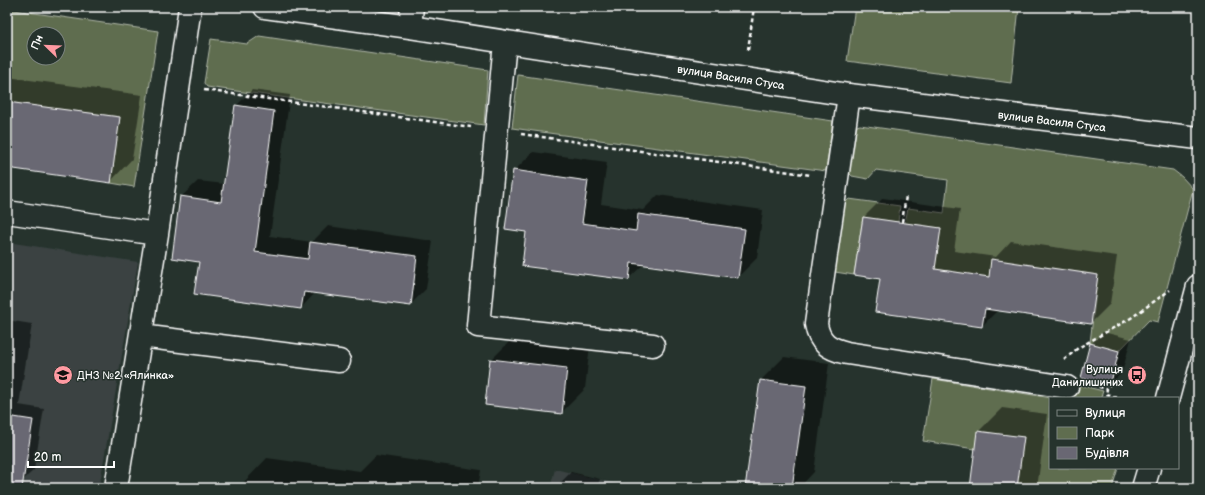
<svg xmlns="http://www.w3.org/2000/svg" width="1205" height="495" viewBox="0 0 1205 495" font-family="'Balsamiq Sans',sans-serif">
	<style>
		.built { fill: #3a4342 }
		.green { fill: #5f6d4f; stroke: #afb6a7; fill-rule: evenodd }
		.shadow { fill: #0007 }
		.building { fill: #696773; stroke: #fff }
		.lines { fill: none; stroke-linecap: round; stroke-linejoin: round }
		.minor-casing { stroke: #fff; stroke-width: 25 }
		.path { stroke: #fff; stroke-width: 2.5; stroke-dasharray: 4 3; stroke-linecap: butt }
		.minor { stroke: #26332d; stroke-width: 22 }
		.labels { text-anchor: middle; stroke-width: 3; stroke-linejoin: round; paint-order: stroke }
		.street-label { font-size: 11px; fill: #fff; stroke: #26332d }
		.poi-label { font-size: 11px; fill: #fff; stroke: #26332d; text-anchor: end }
	</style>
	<rect width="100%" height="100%" fill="#26332d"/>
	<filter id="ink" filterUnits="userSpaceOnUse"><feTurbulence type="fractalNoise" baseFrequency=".025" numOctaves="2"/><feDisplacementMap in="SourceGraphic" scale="8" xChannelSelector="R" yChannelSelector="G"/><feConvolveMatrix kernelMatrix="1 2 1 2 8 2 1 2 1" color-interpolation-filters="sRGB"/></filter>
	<g filter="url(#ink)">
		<path class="built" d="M 7,242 L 138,262 L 99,488 L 7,488 Z
			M 555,469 L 634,488 L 550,488 Z"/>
		<path class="green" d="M 855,7 L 1019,7 L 1011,83 L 847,61 Z
			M 7,9 L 158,31 L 134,187 L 111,183 L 120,117 L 7,102 ZM 34,34 L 58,34 L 58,58 L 34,58 Z
			M 259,36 L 488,70 L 484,125 L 207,87 L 204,83 L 211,39 L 247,44 Z
			M 518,75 L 833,121 L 826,171 L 512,128 Z
			M 860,125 L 1173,170 L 1182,177 L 1193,189 L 1158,322 L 1149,320 L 1119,351 L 1090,343 L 1098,275 L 992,259 L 989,277 L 935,269 L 941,228 L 905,223 L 908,208 L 944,213 L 948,180 L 876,170 L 868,179 L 852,176 L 849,173 L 856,130 L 857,126 Z
			M 849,199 L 900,206 L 898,222 L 863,217 L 854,275 L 835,272 L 845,203 Z
			M 933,379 L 1052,398 L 1050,398 L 1050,468 L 1118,468 L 1112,488 L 1017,488 L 1024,437 L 975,449 L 923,441 Z
			M 1079,385 L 1103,391 L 1101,397 L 1104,398 L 1054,398 Z"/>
		<path class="shadow" d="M 7,77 L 142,95 L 132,159 L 110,182 L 7,167 Z
			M 252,90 L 290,95 L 270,236 L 312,242 L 328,226 L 433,241 L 426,289 L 410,305 L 316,292 L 301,308 L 200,261 L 181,197 L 198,181 L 225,184 L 236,106 Z
			M 533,152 L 607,162 L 601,204 L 643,210 L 658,195 L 763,210 L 757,258 L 738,277 L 644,264 L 628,279 L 528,231 L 514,171 Z
			M 883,198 L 960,209 L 954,251 L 996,257 L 1011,241 L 1117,256 L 1110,304 L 1091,323 L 998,310 L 982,326 L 881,278 L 864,217 Z
			M 7,320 L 32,324 L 19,405 L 44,409 L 34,470 L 22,481 L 7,479 Z
			M 1103,332 L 1131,339 L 1122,373 L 1110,384 L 1091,344 Z
			M 515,336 L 590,345 L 585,389 L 561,413 L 491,360 Z
			M 784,357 L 829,363 L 814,472 L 799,488 L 746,488 L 761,380 Z
			M 1002,408 L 1047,414 L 1037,488 L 971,488 L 978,432 Z
			M 376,455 L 481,470 L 478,488 L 243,488 L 244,482 L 267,458 L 360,471 Z
			M 571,472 L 600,479 L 597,488 L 558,488 L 559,484 Z"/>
		<path class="building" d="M 7,102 L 120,117 L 111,183 L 7,168 Z
			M 235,105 L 274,111 L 255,252 L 308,259 L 310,242 L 417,256 L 411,306 L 304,292 L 301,309 L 194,294 L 199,262 L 172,258 L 180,196 L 221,202 Z
			M 513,170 L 588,181 L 582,223 L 636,231 L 638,214 L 745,229 L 738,278 L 631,263 L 629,280 L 522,266 L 526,232 L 505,229 Z
			M 863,217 L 941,228 L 935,269 L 989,277 L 991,259 L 1098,275 L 1091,324 L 985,309 L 982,327 L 875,312 L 880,279 L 854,275 Z
			M 1090,343 L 1119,351 L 1110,386 L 1081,378 Z
			M 490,359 L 567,368 L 562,414 L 485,405 Z
			M 760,380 L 806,386 L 792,488 L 745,488 Z
			M 7,416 L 33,420 L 22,488 L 7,488 Z
			M 977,431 L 1024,437 L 1017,488 L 970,488 Z"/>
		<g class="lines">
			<g class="minor-casing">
				<path id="minor" d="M 265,7 L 410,27 L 849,95 L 1198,138
					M 410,27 L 412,7
					M 505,42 L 478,326 L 653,345
					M 849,95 L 816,324 C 819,343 829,349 847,353 L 1067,387
					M 7,212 L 157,234
					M 141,336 L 339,361
					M 1168,398 L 1198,286
					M 116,488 L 157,234 L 190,7
					M 1143,488 L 1149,468"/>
			</g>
			<path class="path" d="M 748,50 L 754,7
				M 204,90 L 471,127
				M 521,134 L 811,175
				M 902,222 L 906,196
				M 1064,360 L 1078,348 L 1131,318 L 1170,290
				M 1092,385 L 1107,389 L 1106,394 L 1119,398"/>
			<use href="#minor" class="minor"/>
		</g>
	</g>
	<defs>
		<g id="school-disc" transform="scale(1)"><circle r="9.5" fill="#ff9aa2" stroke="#26332d"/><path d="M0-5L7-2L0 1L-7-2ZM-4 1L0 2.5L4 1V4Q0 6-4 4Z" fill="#111"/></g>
		<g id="bus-disc" transform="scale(1)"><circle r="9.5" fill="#ff9aa2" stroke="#26332d"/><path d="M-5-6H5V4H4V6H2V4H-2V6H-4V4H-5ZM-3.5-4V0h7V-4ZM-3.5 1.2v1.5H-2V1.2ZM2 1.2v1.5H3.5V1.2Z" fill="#111"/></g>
	</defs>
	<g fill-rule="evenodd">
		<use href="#school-disc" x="63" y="375"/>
		<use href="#bus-disc" x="1137" y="375"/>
	</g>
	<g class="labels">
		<g class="street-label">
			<text transform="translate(731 77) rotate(9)" y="4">вулиця Василя Стуса</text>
			<text transform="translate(1052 121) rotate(7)" y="4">вулиця Василя Стуса</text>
		</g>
		<g class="poi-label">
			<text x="1123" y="373">Вулиця<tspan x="1123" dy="13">Данилишиних</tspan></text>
			<text x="77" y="379" text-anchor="start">ДНЗ №2 «Ялинка»</text>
		</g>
	</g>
	<rect width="1205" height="495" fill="none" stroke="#26332d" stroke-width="24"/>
	<rect x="12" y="12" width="1181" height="471" fill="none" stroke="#fff" stroke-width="1.5" filter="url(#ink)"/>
	<rect x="1049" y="397" width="130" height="72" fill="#26332d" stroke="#7d8581"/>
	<rect x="1057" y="410" width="20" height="6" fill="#26332d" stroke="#7d8581"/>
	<text x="1085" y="417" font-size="12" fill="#ffffff">Вулиця</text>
	<rect x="1057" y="427" width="20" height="12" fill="#5f6d4f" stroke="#7d8581"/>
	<text x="1085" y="437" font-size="12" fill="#ffffff">Парк</text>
	<rect x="1057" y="447" width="20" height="12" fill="#696773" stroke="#7d8581"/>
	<text x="1085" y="457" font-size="12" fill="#ffffff">Будівля</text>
	<g transform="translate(46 46) rotate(293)"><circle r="19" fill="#26332d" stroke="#7d8581"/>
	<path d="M0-3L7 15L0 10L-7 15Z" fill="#ff9aa2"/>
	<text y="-6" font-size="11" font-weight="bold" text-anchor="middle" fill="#ffffff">Пн</text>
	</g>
	<path d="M28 461v6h86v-6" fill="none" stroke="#ffffff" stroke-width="2"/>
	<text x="34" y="461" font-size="12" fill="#ffffff" stroke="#26332d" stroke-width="3" paint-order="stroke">20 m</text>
</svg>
